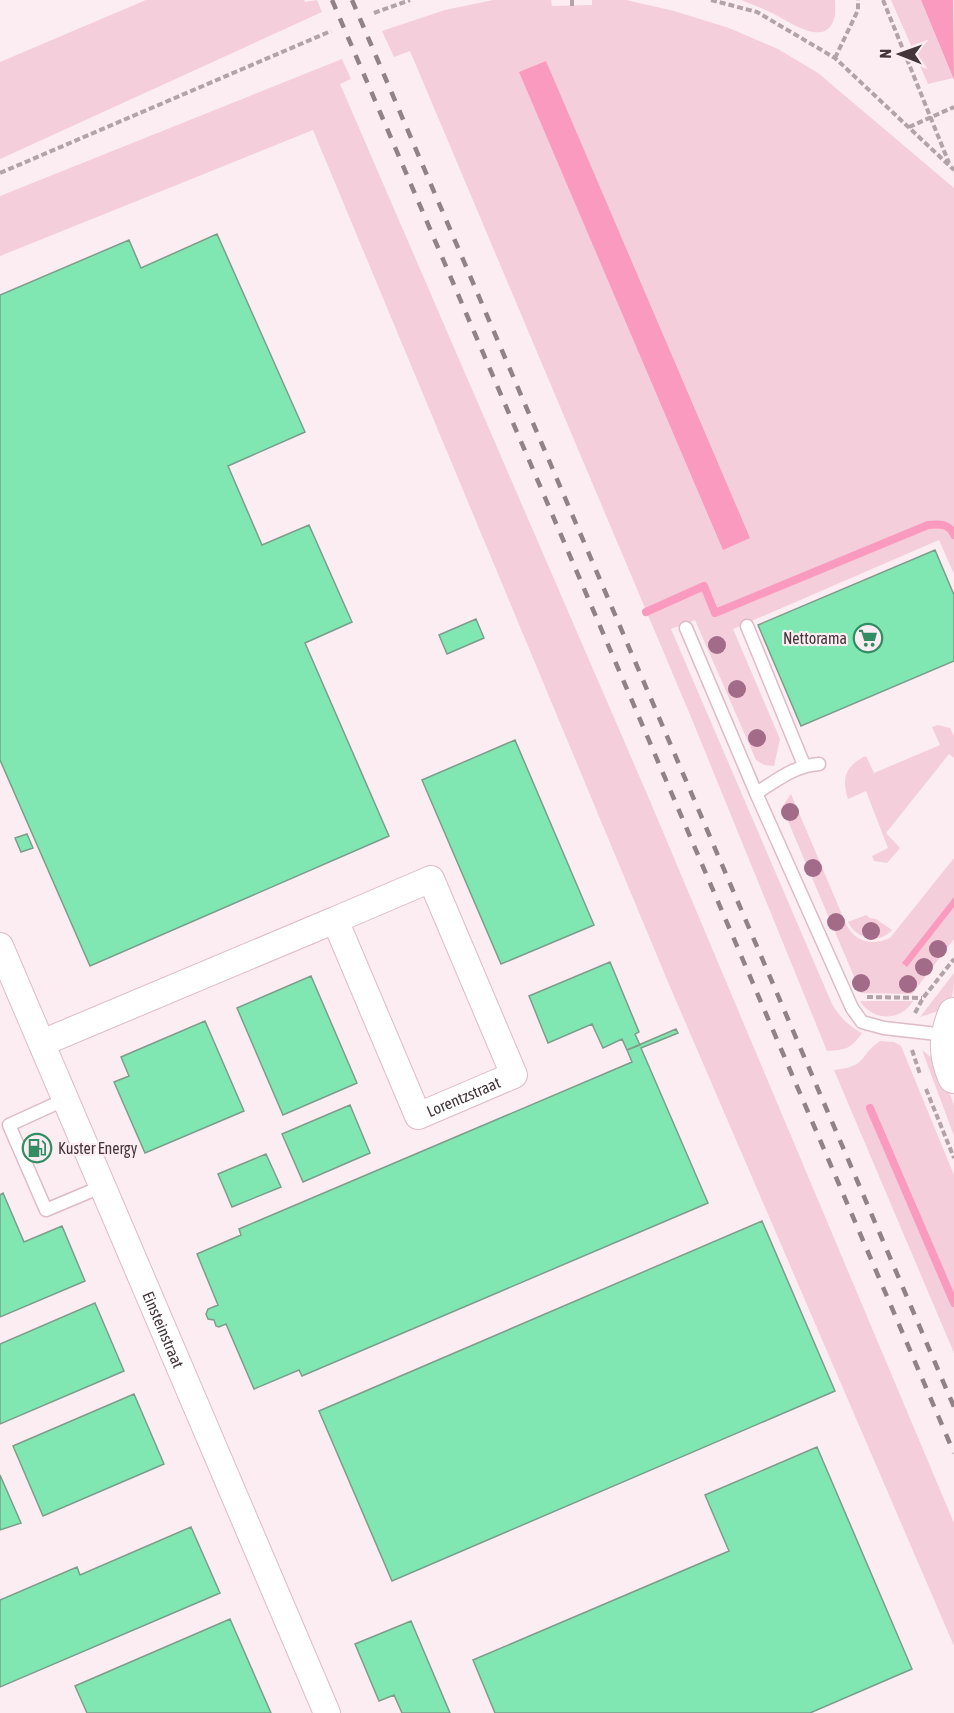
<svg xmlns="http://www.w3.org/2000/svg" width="954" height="1713" viewBox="0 0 954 1713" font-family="'Asap Condensed',sans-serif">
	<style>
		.green { fill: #f4ceda }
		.water { fill: #fa9abe }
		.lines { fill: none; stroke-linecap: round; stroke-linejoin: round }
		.stream { stroke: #fa9abe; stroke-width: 8 }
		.building { fill: #80e7b3; stroke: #7d9d8b; stroke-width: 1.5 }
		.service-casing { stroke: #debbc7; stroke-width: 15 }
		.minor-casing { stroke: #debbc7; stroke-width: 28 }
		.tertiary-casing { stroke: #debbc7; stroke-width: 34 }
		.path { stroke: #b2a3a8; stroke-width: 4; stroke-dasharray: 6 3; stroke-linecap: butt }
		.service { stroke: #fff; stroke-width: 12 }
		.minor { stroke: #fff; stroke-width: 26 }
		.tertiary { stroke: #fff; stroke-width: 32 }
		.rail { stroke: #908287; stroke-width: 4.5; stroke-dasharray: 10 10; stroke-linecap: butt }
		.tree { fill: #a26b87 }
		.labels { text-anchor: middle; stroke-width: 4.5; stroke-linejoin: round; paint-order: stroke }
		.poi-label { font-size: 16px; fill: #43353a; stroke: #fcedf2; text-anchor: end }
		.street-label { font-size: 16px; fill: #43353a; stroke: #fcedf2 }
	</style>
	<rect width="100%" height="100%" fill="#fcedf2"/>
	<path class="green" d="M 146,0 L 304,0 L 305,2 L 317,0 L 322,12 L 0,159 L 0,62 Z
		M 493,0 L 551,0 L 552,6 L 592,5 L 592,0 L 626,0 L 674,11 L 729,28 L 778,49 L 818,73 L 954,188 L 954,574 L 939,540 L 733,629 L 780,739 L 774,766 L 764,765 L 756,760 L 695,620 L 671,629 L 832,1004 C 840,1017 848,1026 862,1033 C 851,1049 845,1050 827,1051 L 691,717 L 410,51 L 394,57 L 382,31 L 445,10 Z
		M 741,0 L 835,0 C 835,6 836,14 834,19 C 825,49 787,20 772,13 C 762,8 751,4 741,0 Z
		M 891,0 L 921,0 L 953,78 L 928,84 Z
		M 342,59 L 351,79 L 340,84 L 353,114 L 650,801 L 954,1523 L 954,1646 L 668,982 L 313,130 L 0,256 L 0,196 Z
		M 938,725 L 950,728 L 954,736 L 954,758 L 949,754 L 886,833 L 900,848 L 887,863 L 874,861 L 872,856 L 888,848 L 866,791 L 848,799 C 841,778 846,765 866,756 L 874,773 L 940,745 L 932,727 Z
		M 791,794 L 846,924 C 855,942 872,946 890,938 L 954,858 L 954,939 L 912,994 L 861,993 L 782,807 Z
		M 866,915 L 870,918 L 876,919 L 892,930 C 879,945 856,939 848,922 Z
		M 954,973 C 954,1004 951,1008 920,1017 Z
		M 860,1001 L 913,1001 C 901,1022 872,1021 860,1001 Z
		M 880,1041 L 894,1042 L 901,1046 L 954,1175 L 954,1353 L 834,1070 C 869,1066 857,1057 880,1041 Z
		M 922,1050 L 938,1063 L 954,1105 L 954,1136 Z"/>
	<path class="water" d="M 921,0 L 953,0 L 954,80 Z
		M 546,61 L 750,538 L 723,550 L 519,72 Z
		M 954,897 L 954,907 L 907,967 L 902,963 Z"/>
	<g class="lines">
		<path class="stream" d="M 646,612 L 704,586 L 715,613 L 928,525 C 939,524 949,523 954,535
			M 870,1108 L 954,1303"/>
	</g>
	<path class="building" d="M 217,234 L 305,432 L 228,466 L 262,545 L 309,525 L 352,622 L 305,643 L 389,836 L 90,966 L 0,760 L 0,295 L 129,240 L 141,268 Z
		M 935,550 L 954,595 L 954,661 L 801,726 L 758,625 Z
		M 476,619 L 484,638 L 447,654 L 439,635 Z
		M 515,740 L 594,925 L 501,964 L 422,780 Z
		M 27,834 L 33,848 L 21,852 L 15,838 Z
		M 610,962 L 639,1032 L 635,1034 L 640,1045 L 627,1050 L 622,1039 L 603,1048 L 592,1024 L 548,1043 L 529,996 Z
		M 311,976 L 357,1083 L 283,1115 L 237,1008 Z
		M 205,1021 L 244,1111 L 145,1153 L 114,1082 L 129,1076 L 121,1057 Z
		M 676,1029 L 678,1033 L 641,1048 L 708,1203 L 302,1376 L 299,1370 L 254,1389 L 226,1324 L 219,1327 L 216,1326 L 214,1320 L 208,1319 L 206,1314 L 208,1309 L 218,1305 L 197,1254 L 241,1235 L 239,1229 L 632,1062 L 627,1050 Z
		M 350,1105 L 370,1153 L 303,1182 L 282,1134 Z
		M 266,1154 L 281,1187 L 232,1207 L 218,1174 Z
		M 3,1193 L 24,1242 L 62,1226 L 85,1281 L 0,1317 L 0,1195 Z
		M 762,1221 L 835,1391 L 392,1581 L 319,1411 Z
		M 95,1303 L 124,1371 L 0,1424 L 0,1344 Z
		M 134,1394 L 164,1464 L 43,1516 L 13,1446 Z
		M 817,1447 L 912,1669 L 810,1713 L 495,1713 L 473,1660 L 729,1551 L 705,1495 Z
		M 0,1475 L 21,1523 L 0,1530 Z
		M 191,1527 L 220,1593 L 0,1687 L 0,1600 L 77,1567 L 80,1575 Z
		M 230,1619 L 271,1713 L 87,1713 L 75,1686 Z
		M 411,1621 L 450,1713 L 402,1713 L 394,1695 L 379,1701 L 355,1644 Z"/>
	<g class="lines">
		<g class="service-casing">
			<path id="service" d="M 747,626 L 804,765
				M 686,628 L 756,793
				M 819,764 C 793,766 778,780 756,793 L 852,1008 L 862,1022 L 884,1028 L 946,1035
				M 66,1099 L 9,1125 L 46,1210 L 103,1186"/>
		</g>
		<g class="minor-casing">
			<g id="minor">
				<path id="s1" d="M 0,946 L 327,1713"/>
				<path id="s2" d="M 42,1043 L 335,920 L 418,1116 L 514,1075 L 431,879 L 335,920"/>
			</g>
		</g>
		<g class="tertiary-casing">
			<path id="tertiary" d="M 954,1014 C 945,1037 944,1053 954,1077"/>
		</g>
		<path class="path" d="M 711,0 L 757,12 L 835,58 L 954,170
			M 883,0 L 949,163
			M 572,6 L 572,0
			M 374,13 L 410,0
			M 835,58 L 858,10 L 858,0
			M 909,127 L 954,107
			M 0,173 L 331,31
			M 867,997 L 922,998
			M 915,1013 L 923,998 L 954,959
			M 912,1050 L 920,1074
			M 926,1089 L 954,1158"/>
		<use href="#service" class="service"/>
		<use href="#minor" class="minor"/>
		<use href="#tertiary" class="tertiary"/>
		<path class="rail" d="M 332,0 L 954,1453
			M 352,0 L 954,1407"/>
	</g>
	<g class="tree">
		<circle cx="717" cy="645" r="9"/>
		<circle cx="737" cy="689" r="9"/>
		<circle cx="757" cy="738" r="9"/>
		<circle cx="790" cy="812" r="9"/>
		<circle cx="813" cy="868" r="9"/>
		<circle cx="836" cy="922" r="9"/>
		<circle cx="871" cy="931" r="9"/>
		<circle cx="938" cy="949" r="9"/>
		<circle cx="924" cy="967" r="9"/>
		<circle cx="861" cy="983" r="9"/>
		<circle cx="908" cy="984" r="9"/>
	</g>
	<defs>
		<g id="supermarket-ring" transform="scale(1.5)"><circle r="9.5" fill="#fcedf2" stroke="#328d64" stroke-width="1.5"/><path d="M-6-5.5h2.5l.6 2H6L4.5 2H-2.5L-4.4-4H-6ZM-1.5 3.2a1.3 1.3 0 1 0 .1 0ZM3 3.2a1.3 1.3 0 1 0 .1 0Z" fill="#328d64"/></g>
		<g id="fuel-ring" transform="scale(1.5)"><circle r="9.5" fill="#fcedf2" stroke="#328d64" stroke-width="1.5"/><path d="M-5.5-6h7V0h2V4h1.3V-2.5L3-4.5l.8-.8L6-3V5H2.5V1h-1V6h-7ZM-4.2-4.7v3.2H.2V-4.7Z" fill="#328d64"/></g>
	</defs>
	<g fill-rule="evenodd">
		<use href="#supermarket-ring" x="868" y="638"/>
		<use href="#fuel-ring" x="37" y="1148"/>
	</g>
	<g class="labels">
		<g class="poi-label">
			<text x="847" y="644">Nettorama</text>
			<text x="58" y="1154" text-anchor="start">Kuster Energy</text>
		</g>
		<g class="street-label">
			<text dy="6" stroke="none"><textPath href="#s2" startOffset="580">Lorentzstraat</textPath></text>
			<text dy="6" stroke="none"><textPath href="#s1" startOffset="417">Einsteinstraat</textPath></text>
		</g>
	</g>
	<g transform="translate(900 54) rotate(271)" stroke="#fcedf2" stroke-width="4.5" paint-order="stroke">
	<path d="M0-4.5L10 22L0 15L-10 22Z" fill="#43353a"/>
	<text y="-9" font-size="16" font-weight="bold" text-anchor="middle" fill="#43353a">N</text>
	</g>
</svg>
